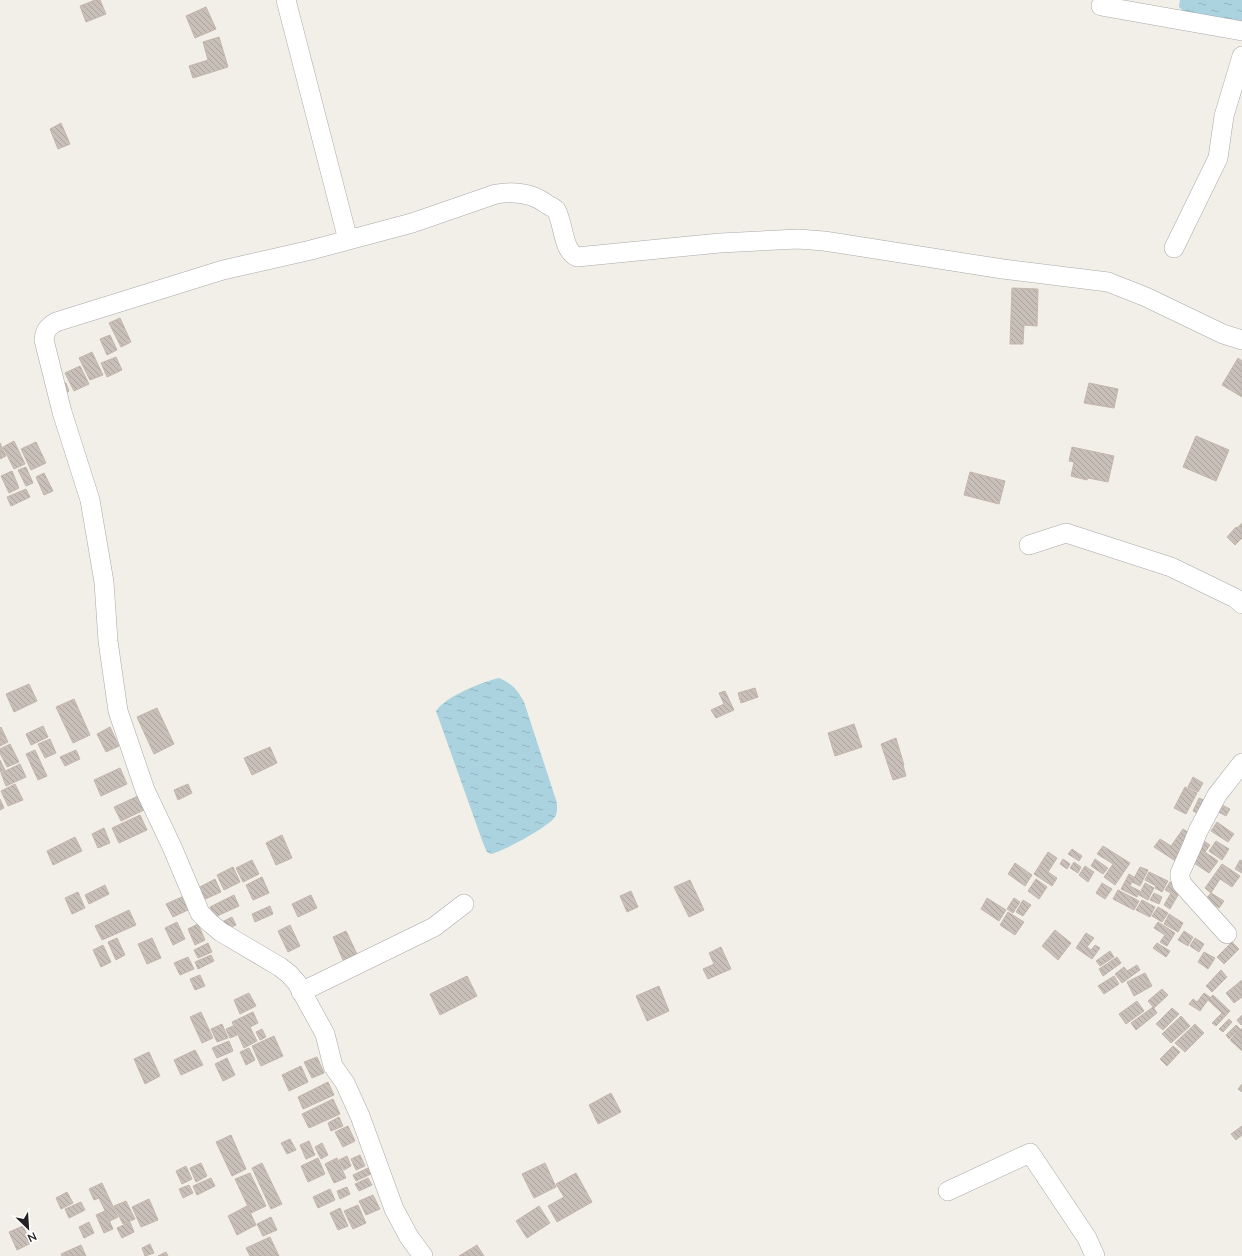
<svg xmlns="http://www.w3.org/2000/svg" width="1242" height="1256" viewBox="0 0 1242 1256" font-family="Lato,sans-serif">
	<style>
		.water { fill: url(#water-ripples) }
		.building { fill: url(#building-back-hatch); stroke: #c4b6ab }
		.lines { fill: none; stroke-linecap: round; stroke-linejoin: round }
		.minor-casing { stroke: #a9a9a9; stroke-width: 20 }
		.minor { stroke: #fff; stroke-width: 19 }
	</style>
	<defs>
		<pattern id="water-ripples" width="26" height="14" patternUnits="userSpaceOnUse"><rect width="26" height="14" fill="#aad3df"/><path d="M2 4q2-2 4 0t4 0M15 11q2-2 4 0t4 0" fill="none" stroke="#92b5bf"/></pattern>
		<pattern id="building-back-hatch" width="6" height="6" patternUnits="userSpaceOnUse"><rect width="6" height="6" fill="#c7bfb8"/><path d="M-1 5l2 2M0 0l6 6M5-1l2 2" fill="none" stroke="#aba49e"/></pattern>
	</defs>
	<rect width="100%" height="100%" fill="#f2efe9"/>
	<path class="water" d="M 1180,0 L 1242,0 L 1242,23 L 1184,12 L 1179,7 Z
		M 499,678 C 512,684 517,689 524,702 L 557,803 C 557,809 558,813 554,818 C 548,827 502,852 491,854 L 487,852 L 483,843 L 436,711 C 446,696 482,682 499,678 Z"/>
	<path class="building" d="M 95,0 L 100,0 L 106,14 L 86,22 L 80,6 Z
		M 206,7 L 216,29 L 195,38 L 186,16 Z
		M 219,37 L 228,67 L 193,78 L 189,66 L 208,60 L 203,42 Z
		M 61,123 L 70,144 L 58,149 L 50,129 Z
		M 1012,288 L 1038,289 L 1037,326 L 1024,325 L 1023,344 L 1010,344 Z
		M 120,318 L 131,342 L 121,347 L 109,323 Z
		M 110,335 L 117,350 L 107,355 L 100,339 Z
		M 92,352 L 103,375 L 90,380 L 79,358 Z
		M 116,357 L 122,370 L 107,377 L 101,363 Z
		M 1238,358 L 1242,361 L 1242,397 L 1222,385 Z
		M 80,366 L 89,384 L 74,391 L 65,373 Z
		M 66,383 L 69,391 L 64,394 L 60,385 Z
		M 1089,383 L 1118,389 L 1114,408 L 1084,403 Z
		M 1196,436 L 1229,450 L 1216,481 L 1183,467 Z
		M 14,441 L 25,464 L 14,469 L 3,447 Z
		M 36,442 L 46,463 L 31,470 L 21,449 Z
		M 0,443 L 6,456 L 0,459 Z
		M 1072,447 L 1114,456 L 1108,482 L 1088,478 L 1087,480 L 1071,476 L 1074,462 L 1069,461 Z
		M 26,467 L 33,483 L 26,486 L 18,470 Z
		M 12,471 L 19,488 L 9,493 L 1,476 Z
		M 970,472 L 1005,481 L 999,504 L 964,495 Z
		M 44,473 L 53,491 L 44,495 L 36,477 Z
		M 26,489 L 30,497 L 11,506 L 7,497 Z
		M 1242,523 L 1242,538 L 1235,545 L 1227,537 L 1236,527 L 1237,528 Z
		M 29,684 L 37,701 L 14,712 L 6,694 Z
		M 755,688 L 758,697 L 741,703 L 738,693 Z
		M 725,691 L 734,710 L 716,718 L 711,710 L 724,704 L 719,693 Z
		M 74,699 L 90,735 L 73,743 L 56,707 Z
		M 157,708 L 174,744 L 154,754 L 137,717 Z
		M 854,724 L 862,747 L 835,756 L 828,733 Z
		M 43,726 L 48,737 L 31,745 L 26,734 Z
		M 1,727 L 8,742 L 0,746 L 0,728 Z
		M 110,727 L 119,746 L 106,752 L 97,734 Z
		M 896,738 L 904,765 L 903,765 L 906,776 L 893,780 L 881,744 Z
		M 50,739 L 56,753 L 45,758 L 38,744 Z
		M 10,744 L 19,762 L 7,767 L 0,753 L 0,749 Z
		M 270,747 L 277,763 L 252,775 L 244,758 Z
		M 35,750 L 47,776 L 38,780 L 26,754 Z
		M 76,750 L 80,759 L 65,766 L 60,757 Z
		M 0,760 L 5,770 L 0,772 Z
		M 20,764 L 26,777 L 6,786 L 1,773 Z
		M 120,768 L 127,784 L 101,796 L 94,780 Z
		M 1193,777 L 1203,783 L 1198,792 L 1188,787 Z
		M 15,784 L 23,800 L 8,806 L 1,791 Z
		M 188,784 L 192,793 L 178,800 L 174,790 Z
		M 1185,787 L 1197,793 L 1186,814 L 1174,808 Z
		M 138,796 L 144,810 L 121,821 L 114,807 Z
		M 1199,798 L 1211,803 L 1205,817 L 1193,811 Z
		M 0,799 L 4,808 L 0,810 Z
		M 1216,802 L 1230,809 L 1226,816 L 1213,809 Z
		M 140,815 L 147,830 L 119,843 L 112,828 Z
		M 1217,822 L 1234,834 L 1228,842 L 1211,831 Z
		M 104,828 L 110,843 L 98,848 L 92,834 Z
		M 1183,829 L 1195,837 L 1177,862 L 1154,847 L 1160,839 L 1171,846 Z
		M 282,835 L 292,858 L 276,865 L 266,843 Z
		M 75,837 L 82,851 L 53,865 L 47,851 Z
		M 1201,839 L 1210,845 L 1205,852 L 1197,846 Z
		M 1216,841 L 1229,849 L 1222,860 L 1209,851 Z
		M 1103,846 L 1130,863 L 1115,885 L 1104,877 L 1113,864 L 1097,854 Z
		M 1196,846 L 1218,861 L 1209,873 L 1188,859 Z
		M 1072,849 L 1082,856 L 1079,861 L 1068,854 Z
		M 1048,852 L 1057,858 L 1048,872 L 1057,878 L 1052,886 L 1034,874 Z
		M 1063,859 L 1070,864 L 1067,869 L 1060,864 Z
		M 1095,859 L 1108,868 L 1103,874 L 1091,866 Z
		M 252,860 L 259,874 L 243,882 L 236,868 Z
		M 1240,860 L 1242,861 L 1242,873 L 1235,869 Z
		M 1074,862 L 1081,867 L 1078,873 L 1070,868 Z
		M 1015,863 L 1032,875 L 1025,886 L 1008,874 Z
		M 1222,864 L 1240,876 L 1232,887 L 1220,879 L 1211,893 L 1205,888 Z
		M 1085,866 L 1094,872 L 1088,882 L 1079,875 Z
		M 233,867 L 240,882 L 224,890 L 217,875 Z
		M 1140,867 L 1148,870 L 1140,886 L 1132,882 Z
		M 1149,872 L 1168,881 L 1162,892 L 1155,888 L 1156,886 L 1145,880 Z
		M 1129,874 L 1134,877 L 1130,886 L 1140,891 L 1137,897 L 1121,889 Z
		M 262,877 L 269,893 L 253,900 L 246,885 Z
		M 215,879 L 221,892 L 203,900 L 198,888 Z
		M 1036,879 L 1047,887 L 1039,899 L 1028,891 Z
		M 690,880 L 704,910 L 689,917 L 674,887 Z
		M 1170,882 L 1182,888 L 1170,909 L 1164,905 L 1171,893 L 1165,890 Z
		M 1102,883 L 1112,889 L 1105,899 L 1096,893 Z
		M 1145,883 L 1154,888 L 1148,900 L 1139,895 Z
		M 105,885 L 109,894 L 89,904 L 85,895 Z
		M 1118,890 L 1139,901 L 1134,910 L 1113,899 Z
		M 631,891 L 638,907 L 627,912 L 620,896 Z
		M 78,892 L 85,908 L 72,914 L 65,898 Z
		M 1154,893 L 1162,897 L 1159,904 L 1150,900 Z
		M 1211,893 L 1224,901 L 1219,908 L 1206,899 Z
		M 234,895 L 239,906 L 215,917 L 210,907 Z
		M 311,895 L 317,908 L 298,917 L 292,904 Z
		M 184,896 L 190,909 L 173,917 L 166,904 Z
		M 987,898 L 1006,910 L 999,921 L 981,909 Z
		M 1014,898 L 1020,902 L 1013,913 L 1007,909 Z
		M 1023,900 L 1031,905 L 1023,916 L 1016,912 Z
		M 1142,900 L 1155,907 L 1150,917 L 1136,910 Z
		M 270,906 L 273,914 L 255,922 L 252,914 Z
		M 1158,907 L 1168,913 L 1162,922 L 1152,916 Z
		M 129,910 L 136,925 L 102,940 L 95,926 Z
		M 1008,912 L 1024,922 L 1015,935 L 1000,925 Z
		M 1169,914 L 1183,923 L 1178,932 L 1164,924 Z
		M 232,917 L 236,925 L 223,931 L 220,923 Z
		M 177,922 L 185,939 L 173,945 L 165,928 Z
		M 1158,922 L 1175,933 L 1167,946 L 1160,942 L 1165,935 L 1154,928 Z
		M 198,924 L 205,940 L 195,945 L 188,929 Z
		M 290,925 L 300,946 L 288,952 L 278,931 Z
		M 1055,930 L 1071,943 L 1058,960 L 1042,946 Z
		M 346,931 L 357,954 L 343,960 L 333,937 Z
		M 1184,931 L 1193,937 L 1188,946 L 1178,940 Z
		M 1086,933 L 1094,938 L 1087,947 L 1091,950 L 1095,945 L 1100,948 L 1092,959 L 1076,948 Z
		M 117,938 L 125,955 L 116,960 L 108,942 Z
		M 152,938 L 161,958 L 147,964 L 138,944 Z
		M 1195,938 L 1204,944 L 1199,952 L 1190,946 Z
		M 1232,942 L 1239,949 L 1224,964 L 1217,957 Z
		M 208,943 L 212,952 L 198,958 L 194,950 Z
		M 1157,943 L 1170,951 L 1166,957 L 1153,948 Z
		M 103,945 L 111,962 L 101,967 L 93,950 Z
		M 721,947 L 731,969 L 708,979 L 703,969 L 714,964 L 709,953 Z
		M 1110,951 L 1114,957 L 1100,966 L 1096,961 Z
		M 1204,952 L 1215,958 L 1208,969 L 1198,962 Z
		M 211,955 L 214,961 L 198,969 L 195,962 Z
		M 188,957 L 194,969 L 180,975 L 174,963 Z
		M 1117,957 L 1121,963 L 1103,976 L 1099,969 Z
		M 1137,965 L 1140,970 L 1122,983 L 1115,974 L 1124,967 L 1127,971 Z
		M 1221,970 L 1227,977 L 1212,992 L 1206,986 Z
		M 1145,973 L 1152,986 L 1134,996 L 1127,982 Z
		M 200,975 L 205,986 L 195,990 L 190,979 Z
		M 467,976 L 477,996 L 440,1015 L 430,994 Z
		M 1114,976 L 1119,984 L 1104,994 L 1098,986 Z
		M 1242,980 L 1242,997 L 1234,1003 L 1226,993 Z
		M 659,986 L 669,1011 L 647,1021 L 636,996 Z
		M 1162,989 L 1168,995 L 1154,1008 L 1148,1001 Z
		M 249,993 L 256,1006 L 240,1014 L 234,1000 Z
		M 1204,993 L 1210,997 L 1200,1011 L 1189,1004 L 1193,999 L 1197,1002 Z
		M 1213,995 L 1230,1011 L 1216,1026 L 1212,1023 L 1222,1013 L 1208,1000 Z
		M 1137,1001 L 1144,1011 L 1126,1024 L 1119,1014 Z
		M 1153,1007 L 1157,1013 L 1136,1030 L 1131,1023 Z
		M 1172,1008 L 1179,1014 L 1163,1030 L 1156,1024 Z
		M 201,1012 L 213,1038 L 202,1043 L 190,1017 Z
		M 253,1012 L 258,1023 L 250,1027 L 257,1041 L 244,1048 L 232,1022 Z
		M 1242,1015 L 1242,1024 L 1241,1025 L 1237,1020 Z
		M 1181,1016 L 1190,1026 L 1171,1043 L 1162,1034 Z
		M 1229,1019 L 1232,1022 L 1223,1032 L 1219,1029 Z
		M 222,1024 L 228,1038 L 217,1042 L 211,1029 Z
		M 1195,1024 L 1204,1033 L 1185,1052 L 1175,1043 Z
		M 1236,1025 L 1240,1029 L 1229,1039 L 1226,1035 Z
		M 233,1026 L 237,1035 L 230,1038 L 226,1029 Z
		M 1242,1028 L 1242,1051 L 1230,1040 Z
		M 262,1029 L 266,1037 L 260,1040 L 256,1032 Z
		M 274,1036 L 283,1056 L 261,1066 L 252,1046 Z
		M 229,1041 L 233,1051 L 217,1058 L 212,1048 Z
		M 1173,1046 L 1180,1052 L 1167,1066 L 1160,1059 Z
		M 249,1048 L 255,1060 L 246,1065 L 240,1052 Z
		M 195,1050 L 203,1065 L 181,1075 L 174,1060 Z
		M 149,1052 L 160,1076 L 145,1084 L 134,1059 Z
		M 317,1057 L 324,1073 L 312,1078 L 304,1062 Z
		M 227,1058 L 235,1075 L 223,1081 L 215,1064 Z
		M 301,1066 L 308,1082 L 289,1091 L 282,1075 Z
		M 328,1082 L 334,1095 L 303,1109 L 298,1097 Z
		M 1242,1084 L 1242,1092 L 1238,1089 Z
		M 611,1093 L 621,1112 L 598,1124 L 589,1105 Z
		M 333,1099 L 340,1114 L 309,1128 L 302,1114 Z
		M 339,1117 L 343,1126 L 331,1131 L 328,1123 Z
		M 348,1126 L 355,1141 L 343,1147 L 335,1132 Z
		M 1242,1126 L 1242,1135 L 1236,1140 L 1231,1134 Z
		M 231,1135 L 246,1169 L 232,1176 L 216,1142 Z
		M 290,1139 L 296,1150 L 287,1154 L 281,1143 Z
		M 309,1141 L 315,1155 L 306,1159 L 300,1145 Z
		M 322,1143 L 328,1155 L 321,1159 L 315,1147 Z
		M 360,1155 L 365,1166 L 356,1170 L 351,1159 Z
		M 347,1156 L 351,1166 L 344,1170 L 339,1160 Z
		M 318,1158 L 325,1174 L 308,1182 L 301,1166 Z
		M 337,1158 L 346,1178 L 334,1183 L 325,1164 Z
		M 201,1163 L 207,1176 L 196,1182 L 190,1168 Z
		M 262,1163 L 282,1204 L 271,1209 L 252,1168 Z
		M 545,1163 L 556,1187 L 534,1198 L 522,1174 Z
		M 186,1166 L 192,1179 L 182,1184 L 176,1171 Z
		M 368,1168 L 371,1174 L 356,1181 L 353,1175 Z
		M 250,1173 L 266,1206 L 251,1213 L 235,1179 Z
		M 576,1173 L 592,1202 L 557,1222 L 548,1206 L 564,1197 L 556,1184 Z
		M 211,1178 L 215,1186 L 197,1195 L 193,1186 Z
		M 368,1178 L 372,1185 L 359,1191 L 355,1184 Z
		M 102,1183 L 118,1217 L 110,1221 L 99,1198 L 94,1200 L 89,1189 Z
		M 189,1185 L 193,1193 L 183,1198 L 179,1189 Z
		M 347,1187 L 350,1194 L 340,1199 L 337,1191 Z
		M 330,1189 L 335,1200 L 318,1208 L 313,1197 Z
		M 67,1192 L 73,1203 L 61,1209 L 56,1198 Z
		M 373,1195 L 380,1209 L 366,1215 L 359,1201 Z
		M 149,1199 L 158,1220 L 141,1227 L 132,1207 Z
		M 126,1201 L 135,1219 L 123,1224 L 114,1206 Z
		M 81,1202 L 85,1210 L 69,1218 L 65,1209 Z
		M 358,1205 L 366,1223 L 353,1229 L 344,1211 Z
		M 247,1206 L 256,1225 L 237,1235 L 228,1216 Z
		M 539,1206 L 550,1223 L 527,1238 L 516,1221 Z
		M 340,1208 L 348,1226 L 338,1230 L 330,1213 Z
		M 105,1211 L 113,1229 L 104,1233 L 96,1215 Z
		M 271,1217 L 277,1230 L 263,1236 L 257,1224 Z
		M 89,1222 L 94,1233 L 84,1238 L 79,1227 Z
		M 130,1222 L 134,1232 L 122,1238 L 117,1228 Z
		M 23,1226 L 31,1243 L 17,1250 L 9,1232 Z
		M 270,1237 L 279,1256 L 250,1256 L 246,1248 Z
		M 150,1244 L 154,1253 L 145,1256 L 142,1248 Z
		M 81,1245 L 86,1256 L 62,1256 L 61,1254 Z
		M 477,1245 L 484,1256 L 459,1256 Z
		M 166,1252 L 168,1256 L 158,1256 Z"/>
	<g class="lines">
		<g class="minor-casing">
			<path id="minor" d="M 286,0 L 348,240
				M 1101,6 L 1242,31
				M 1174,248 L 1218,158 L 1224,116 L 1242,56
				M 1029,545 L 1066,533 L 1171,567 L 1235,598 L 1242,604
				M 1227,934 L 1182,884 L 1180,877 L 1180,873 L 1192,846 L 1198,831 L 1217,795 L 1242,763
				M 301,992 L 434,927 L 464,904
				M 948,1191 L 1030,1153 L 1087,1238 L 1095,1256
				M 423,1256 L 409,1237 L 394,1209 L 360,1116 L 345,1083 L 333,1066 L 325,1034 L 297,983 L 289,974 L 280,967 L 221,932 L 210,923 L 200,913 L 172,847 L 145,790 L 118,711 L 108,641 L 104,582 L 90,500 L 62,412 L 44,340 C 45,330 48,327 56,322 L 223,270 L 311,250 L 412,223 L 496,194 C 514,191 533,193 548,205 C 550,206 554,208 556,210 C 564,223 562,250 577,257 L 720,243 L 798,239 L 824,241 L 1003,269 L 1108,282 L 1146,297 L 1223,334 L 1242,340"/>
		</g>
		<use href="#minor" class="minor"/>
	</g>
	<g transform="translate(28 1228) rotate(155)" stroke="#ffffff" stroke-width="3" paint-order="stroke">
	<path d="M0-3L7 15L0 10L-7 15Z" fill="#222222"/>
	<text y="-6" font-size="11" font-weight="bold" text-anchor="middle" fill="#222222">N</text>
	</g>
</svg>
